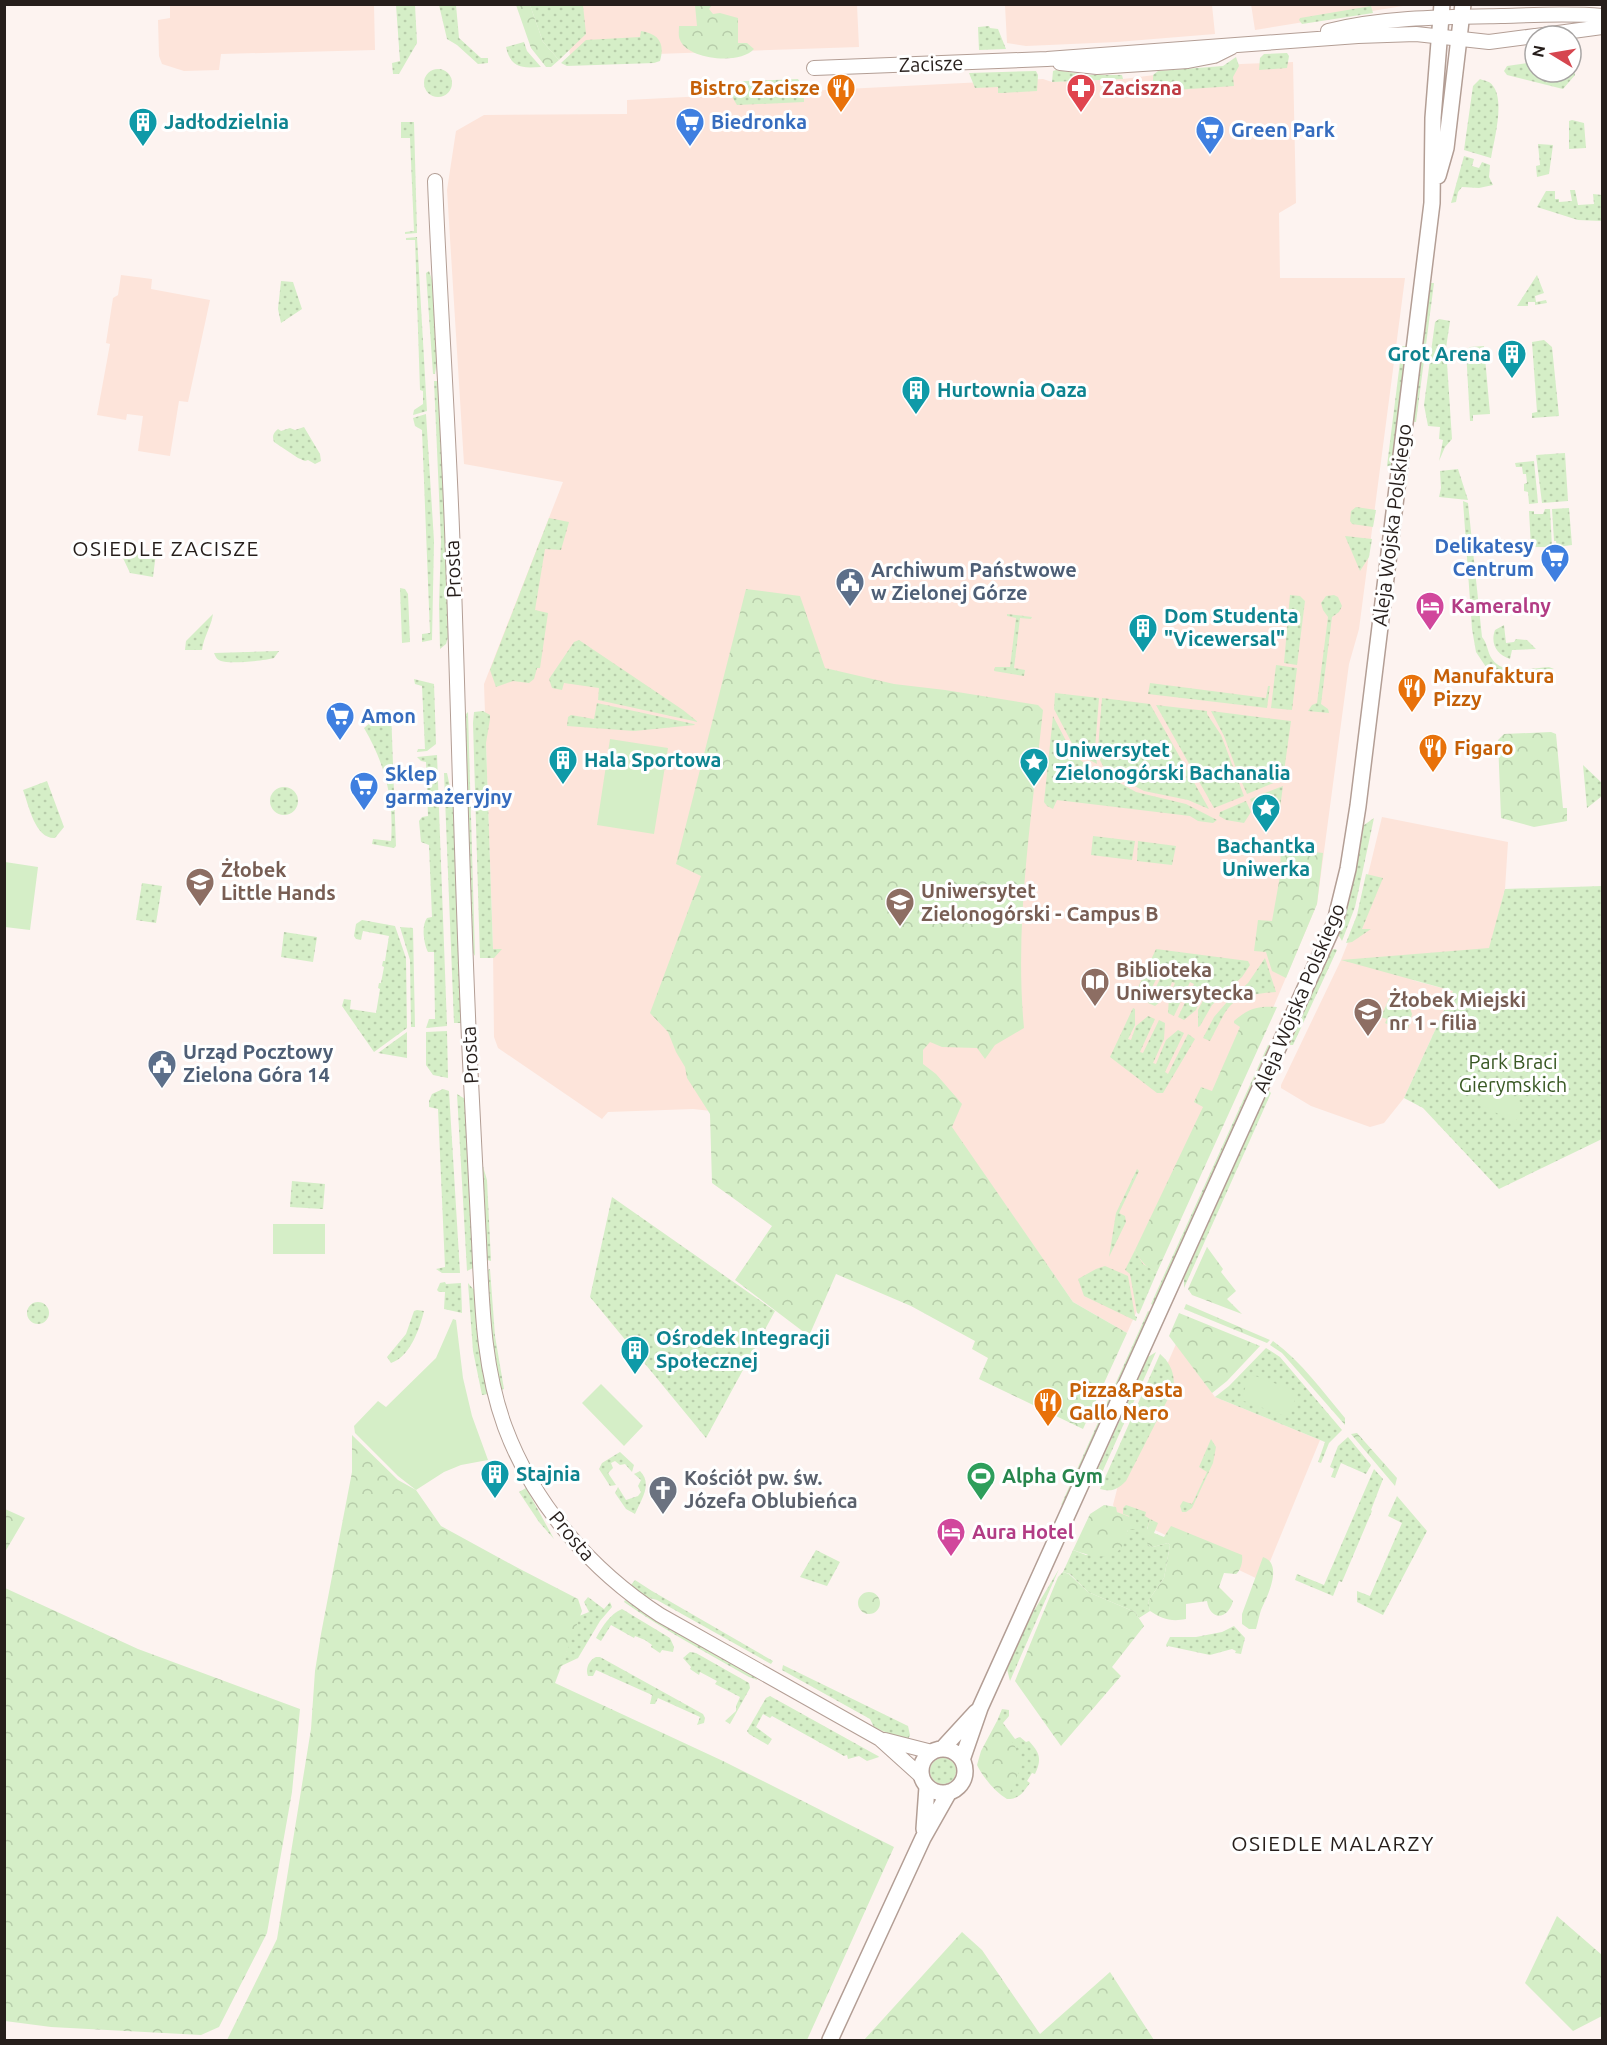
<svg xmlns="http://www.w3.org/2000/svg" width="1607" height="2045" viewBox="0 0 1607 2045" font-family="Ubuntu,sans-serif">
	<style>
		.built { fill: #fde4da }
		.green { fill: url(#green-dots) }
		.forest { fill: url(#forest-crowns) }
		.pitch { fill: #d5eec7 }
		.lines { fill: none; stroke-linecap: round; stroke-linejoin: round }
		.tertiary-casing { stroke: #b39e95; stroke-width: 16 }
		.secondary-casing { stroke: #b39e95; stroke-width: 18 }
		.tertiary { stroke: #fff; stroke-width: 14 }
		.secondary { stroke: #fff; stroke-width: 15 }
		.labels { text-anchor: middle; stroke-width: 6; stroke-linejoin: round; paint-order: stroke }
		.street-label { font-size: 20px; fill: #261e1b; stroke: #fff }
		.food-label { font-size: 20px; font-weight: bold; fill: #c56008; stroke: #fff; text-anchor: start }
		.health-label { font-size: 20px; font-weight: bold; fill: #be3a42; stroke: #fff; text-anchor: start }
		.culture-label { font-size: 20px; font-weight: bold; fill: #0d838f; stroke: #fff; text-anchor: start }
		.shop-label { font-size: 20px; font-weight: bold; fill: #366cbe; stroke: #fff; text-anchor: start }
		.service-label { font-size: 20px; font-weight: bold; fill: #4e5e75; stroke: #fff; text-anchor: start }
		.hotel-label { font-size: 20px; font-weight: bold; fill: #b23c85; stroke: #fff; text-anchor: start }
		.education-label { font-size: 20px; font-weight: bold; fill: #785e54; stroke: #fff; text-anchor: start }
		.park-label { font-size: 20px; fill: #385823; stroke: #fff }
		.leisure-label { font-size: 20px; font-weight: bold; fill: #27864d; stroke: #fff; text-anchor: start }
		.worship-label { font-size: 20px; font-weight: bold; fill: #5b616d; stroke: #fff; text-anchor: start }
		.neighbourhood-label { font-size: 21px; letter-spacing: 1.5px; fill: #261e1b; stroke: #fff }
	</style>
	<defs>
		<pattern id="green-dots" width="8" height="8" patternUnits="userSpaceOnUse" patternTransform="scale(1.5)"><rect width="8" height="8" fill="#d5eec7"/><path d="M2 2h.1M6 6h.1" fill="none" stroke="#b7ccaa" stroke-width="1.8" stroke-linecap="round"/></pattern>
		<pattern id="forest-crowns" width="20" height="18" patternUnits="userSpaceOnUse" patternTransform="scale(1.5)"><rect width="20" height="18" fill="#d5eec7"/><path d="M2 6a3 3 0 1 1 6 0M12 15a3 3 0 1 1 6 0" fill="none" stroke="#b7ccaa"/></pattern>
	</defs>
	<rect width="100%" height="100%" fill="#fdf3f0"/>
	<path class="built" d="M 1251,4 L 1409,5 L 1255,30 Z
		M 170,5 L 374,5 L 375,50 L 221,54 L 219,70 L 184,71 L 162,64 L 159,56 L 158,20 L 170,18 Z
		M 566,5 L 857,5 L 859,47 L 570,57 Z
		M 1005,5 L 1212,5 L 1215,34 L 1117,42 L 1026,46 L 1007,43 Z
		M 1293,62 L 1296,203 L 1279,213 L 1280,278 L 1405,278 L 1359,629 L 1349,664 L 1317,904 L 1273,1008 L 1127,1333 L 1073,1302 L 951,1127 L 895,1131 L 693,1109 L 608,1112 L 602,1119 L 498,1048 L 494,1037 L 493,950 L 484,684 L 563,482 L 464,464 L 447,190 L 456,131 L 484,115 L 627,114 L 627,100 L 1043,79 L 1052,82 L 1123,79 L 1241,64 Z
		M 121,275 L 152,279 L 151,289 L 210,300 L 188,402 L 179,401 L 170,456 L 138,451 L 143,416 L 127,414 L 126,420 L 97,415 L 110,344 L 106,343 L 113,298 L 118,295 Z
		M 1382,817 L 1508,842 L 1505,889 L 1490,948 L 1412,980 L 1453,991 L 1404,1098 L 1384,1123 L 1370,1127 L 1311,1106 L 1281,1088 L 1281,1085 L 1341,960 L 1357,920 Z
		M 1176,1344 L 1215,1397 L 1320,1440 L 1262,1581 L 1117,1512 L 1113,1505 L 1123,1466 Z"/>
	<path class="green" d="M 396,5 L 415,5 L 417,43 L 399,74 L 393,74 L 392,63 L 400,61 Z
		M 439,5 L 456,5 L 459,38 L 481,58 L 488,58 L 488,63 L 478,64 L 457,45 L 447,39 Z
		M 530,5 L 583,5 L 586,34 L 559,60 L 543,42 Z
		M 1371,6 L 1373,13 L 1302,24 L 1299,20 L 1300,18 Z
		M 989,26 L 990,28 L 998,29 L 1006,49 L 979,50 L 978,27 Z
		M 641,31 C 659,34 665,43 660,61 L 654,63 L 567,66 L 561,63 L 586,40 L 640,37 Z
		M 524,42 L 527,51 L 541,67 C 522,68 511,69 506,47 Z
		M 1287,53 L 1289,56 L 1287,68 L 1259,70 L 1260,58 L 1264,54 Z
		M 1571,56 L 1573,56 L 1575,75 L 1563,89 L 1507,75 L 1504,71 L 1507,66 L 1535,62 L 1535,72 L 1571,72 Z
		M 1236,57 L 1239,66 L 1233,77 L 1234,86 L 1160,91 L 1153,88 L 1153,75 L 1158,71 L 1223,66 Z
		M424 83a14 14 0 1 1 28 0a14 14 0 1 1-28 0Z
		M 1056,70 L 1087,75 L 1122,75 L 1123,79 L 1052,82 L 1053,71 Z
		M 1036,71 L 1038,75 L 1037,91 L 1003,93 L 998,93 L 998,87 L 975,88 L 969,73 Z
		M 798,79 L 804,89 L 804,102 L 737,105 L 723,82 Z
		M 1480,79 C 1485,81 1490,81 1493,86 C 1505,101 1494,140 1491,158 L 1464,150 L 1473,86 Z
		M 1572,120 L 1584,123 L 1586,148 L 1569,149 L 1569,121 Z
		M 401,122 L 414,122 L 417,233 L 405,234 L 405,232 L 414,231 L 410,138 L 401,138 Z
		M 1538,144 L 1553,145 L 1549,174 L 1537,177 L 1536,166 L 1540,165 Z
		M 1464,156 L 1474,159 L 1472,166 L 1479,168 L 1482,162 L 1490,165 L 1489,177 L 1493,185 L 1479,188 L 1462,187 L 1458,192 L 1456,202 L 1451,203 Z
		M 1570,190 L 1575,190 L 1578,205 L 1594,204 L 1593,194 L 1602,195 L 1602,221 L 1578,220 L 1537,207 L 1546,191 L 1555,191 L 1555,199 L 1559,199 L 1559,202 L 1572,201 Z
		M 417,237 L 427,411 L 413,415 L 414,410 L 423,404 L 423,391 L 420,390 L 415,240 L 406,240 L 406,238 Z
		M 429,271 L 432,280 L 437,360 L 435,374 L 433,374 L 426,273 Z
		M 1537,275 L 1544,293 L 1535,296 L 1536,302 L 1546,300 L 1547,303 L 1535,305 L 1535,302 L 1528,302 L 1528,306 L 1517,306 Z
		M 281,281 L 293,282 L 302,309 L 281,323 L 278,309 Z
		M 1430,283 L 1434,283 L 1416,422 L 1411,422 Z
		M 1439,319 L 1450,321 L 1446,348 L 1452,439 L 1445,447 L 1439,461 L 1443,440 L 1439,439 L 1440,427 L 1428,426 L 1424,405 L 1435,322 Z
		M 1544,340 L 1552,347 L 1559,416 L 1532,418 L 1532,413 L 1537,412 L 1532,342 Z
		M 1402,346 L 1407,346 L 1392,468 L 1387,466 Z
		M 1484,346 L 1490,414 L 1473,415 L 1473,421 L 1470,421 L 1466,350 L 1470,347 Z
		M 434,381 L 438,381 L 445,521 L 448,637 L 446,644 L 440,649 L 439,605 L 441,541 Z
		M 426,414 L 434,541 L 432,640 L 422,642 L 422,634 L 430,633 L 422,430 L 415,426 L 413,418 Z
		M 304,427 L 320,454 L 321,461 L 315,464 L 308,460 L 305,461 L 298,458 L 274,442 C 272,436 273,433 278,429 L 281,431 L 290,428 L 295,430 Z
		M 1565,453 L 1568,501 L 1542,503 L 1536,455 Z
		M 1534,461 L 1538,503 L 1529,504 L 1528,492 L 1524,491 L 1524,484 L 1527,483 L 1526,474 L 1523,474 L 1522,467 L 1516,467 L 1515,463 Z
		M 1458,469 L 1468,500 L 1439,497 L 1441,488 L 1440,471 Z
		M 1463,501 L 1468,503 L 1482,637 C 1488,644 1487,652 1492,659 C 1504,676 1531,668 1549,667 L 1554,669 L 1490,673 L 1476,652 L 1472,629 Z
		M 1356,507 L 1376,510 L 1373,527 L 1352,524 L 1350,521 L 1351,511 Z
		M 1569,508 L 1572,545 L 1557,547 L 1556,541 L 1554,541 L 1552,509 Z
		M 1545,509 L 1550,509 L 1552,547 L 1531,547 L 1529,511 L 1534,511 L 1534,514 L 1543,514 Z
		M 549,518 L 569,522 L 561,550 L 545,549 L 535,610 L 548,613 L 540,668 L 537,668 L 534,679 L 529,683 L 513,681 L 496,687 L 490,670 Z
		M 1345,536 L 1372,539 L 1369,557 L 1360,571 Z
		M 123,548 L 156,553 L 153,577 L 130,573 L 122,556 Z
		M 400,588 L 405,589 L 408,594 L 410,642 L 402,643 Z
		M 1290,595 L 1300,596 L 1305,601 L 1297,665 L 1284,663 Z
		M 1334,595 L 1338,597 L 1342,606 L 1339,612 L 1332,617 L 1321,704 L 1328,709 L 1329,713 L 1308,711 L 1312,705 L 1317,703 L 1328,617 L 1323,610 L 1321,603 L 1326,596 Z
		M 213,614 C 211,627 204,636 202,650 L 185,650 L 186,641 Z
		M 1007,614 L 1032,617 L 1031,619 L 1020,618 L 1014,668 L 1025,670 L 1024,676 L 994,671 L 995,667 L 1010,667 L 1016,618 L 1007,616 Z
		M 1504,625 L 1506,643 L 1514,642 L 1516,639 L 1527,640 L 1536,649 L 1512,650 L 1510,659 C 1497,655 1490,644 1495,630 Z
		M 579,640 L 683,710 L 698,722 L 598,700 L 599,688 L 564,683 L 562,690 L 552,688 L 549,679 L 574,642 Z
		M 279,651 L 274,658 C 264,661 229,664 221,661 C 216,659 216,657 214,653 Z
		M 1276,665 L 1297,668 L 1292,710 L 1271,708 Z
		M 414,679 L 434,684 L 436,744 L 427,751 L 417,752 L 418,749 L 425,749 L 422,686 L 415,684 Z
		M 1150,683 L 1266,698 L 1268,686 L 1270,686 L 1267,708 L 1148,694 Z
		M 1055,693 L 1099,698 L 1095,749 L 1097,764 L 1079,754 L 1075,749 L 1054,709 Z
		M 1102,698 L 1150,704 L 1209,809 L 1188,800 L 1144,791 L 1105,770 L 1100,760 L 1098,749 Z
		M 597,703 L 694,724 L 695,725 L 634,731 L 567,726 L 568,717 L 571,715 L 594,719 Z
		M 1156,705 L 1207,711 L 1207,714 L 1221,735 L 1244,796 L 1214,808 Z
		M 387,709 L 391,710 L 396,846 L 394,848 L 372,844 L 373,839 L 391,841 C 394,798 385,764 364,728 Z
		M 483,711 L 490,715 L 490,719 L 486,743 L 493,949 L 502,949 L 494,958 L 480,958 L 473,723 L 474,712 Z
		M 1211,711 L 1291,721 L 1283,779 L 1247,794 L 1239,776 L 1224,736 Z
		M 468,712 L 475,956 L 472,951 L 465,715 Z
		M 1053,716 L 1074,756 L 1086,764 L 1136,792 L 1186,804 L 1217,820 L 1213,823 L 1198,821 L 1190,816 L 1057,800 L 1053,809 L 1047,806 L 1044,802 Z
		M 437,755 L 447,1026 L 426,1028 L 429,1019 L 435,1019 L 434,952 L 428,952 C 424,944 421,926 427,918 L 432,917 L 429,845 L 421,842 L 419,821 L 422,817 L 428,816 L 426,762 L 421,761 L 417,757 Z
		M 1583,765 L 1602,783 L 1602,796 L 1587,808 Z
		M 444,773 L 447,773 L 453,801 L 461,1023 L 454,1023 Z
		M 47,781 L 64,827 L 55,838 C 35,839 29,806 23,790 Z
		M 1283,786 L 1279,815 L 1258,813 L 1250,799 Z
		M270 801a14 14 0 1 1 28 0a14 14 0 1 1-28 0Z
		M 1246,801 L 1251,812 L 1244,823 L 1226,820 L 1219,816 L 1220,812 Z
		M 1374,818 L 1355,907 L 1342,941 L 1338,934 L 1349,902 L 1360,835 L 1364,825 Z
		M 1093,836 L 1135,841 L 1132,860 L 1091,855 Z
		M 1138,841 L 1176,846 L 1172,865 L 1137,861 Z
		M 1366,874 L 1383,878 L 1362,929 L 1371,929 L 1352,942 L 1346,943 L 1357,915 Z
		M 142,883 L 162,886 L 156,923 L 136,920 Z
		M 1602,886 L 1602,1139 L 1499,1189 L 1423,1108 L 1404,1098 L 1453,991 L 1341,960 L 1489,948 L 1505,889 Z
		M 362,920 L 395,926 L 406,958 L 407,1028 L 374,1052 L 342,1006 L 344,999 L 351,1000 L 350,1009 L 376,1013 L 380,989 L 378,988 L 379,983 L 381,983 L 384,967 L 382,966 L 383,961 L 385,961 L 389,936 L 363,931 L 361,940 L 356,939 L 354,936 L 356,924 Z
		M 400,927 L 413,928 L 415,1027 L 411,1027 L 410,960 Z
		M 284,932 L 317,937 L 313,962 L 281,957 Z
		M 1156,949 L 1248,961 L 1250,965 L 1242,977 L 1212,1005 L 1200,1026 L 1198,1027 L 1198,1010 L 1210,987 L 1206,986 L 1196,1010 L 1184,1020 L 1178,1017 L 1194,984 L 1190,982 L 1174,1016 L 1168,1013 L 1169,997 L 1175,983 L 1172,982 L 1167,996 L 1155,1006 L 1148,1003 L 1163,973 L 1160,971 L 1149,994 L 1142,991 L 1138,998 L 1134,996 Z
		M 1335,949 L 1337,950 L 1293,1045 L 1289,1045 L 1331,950 Z
		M 1265,958 L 1276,992 C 1229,996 1231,1001 1210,1041 L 1203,1038 L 1214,1017 L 1227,1002 L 1248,983 Z
		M 1392,992 L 1406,997 L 1412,1014 L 1407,1033 L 1385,1023 L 1387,1019 L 1381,1017 Z
		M 1133,1008 L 1135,1009 L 1135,1025 L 1128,1039 L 1131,1040 L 1136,1026 L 1148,1016 L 1155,1019 L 1140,1052 L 1143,1053 L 1159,1020 L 1165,1023 L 1164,1039 L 1153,1063 L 1156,1064 L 1166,1040 L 1178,1030 L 1184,1033 L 1165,1072 L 1168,1074 L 1188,1034 L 1195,1039 L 1163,1093 L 1157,1093 L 1110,1057 Z
		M 447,1031 L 448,1078 L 433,1075 L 426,1065 L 426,1032 Z
		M 407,1032 L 407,1058 L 378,1053 Z
		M 1268,1045 L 1272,1046 L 1155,1306 L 1151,1304 Z
		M 443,1089 L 449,1091 L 460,1273 L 442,1273 L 436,1269 L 445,1267 L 438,1109 L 429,1107 L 429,1101 L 432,1094 Z
		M 1268,1090 L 1271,1093 L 1184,1288 L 1184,1278 Z
		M 457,1094 L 465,1099 L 473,1268 L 467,1271 Z
		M 482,1163 L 487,1180 L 491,1261 L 487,1260 Z
		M 1137,1169 L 1139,1171 L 1119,1213 L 1125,1216 L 1126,1222 L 1109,1257 L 1116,1213 Z
		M 292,1181 L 325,1184 L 323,1209 L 290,1207 Z
		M 612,1197 L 775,1311 L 706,1438 L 590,1297 Z
		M 1135,1250 L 1143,1264 L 1157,1272 L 1139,1314 L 1137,1313 L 1130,1274 L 1125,1270 Z
		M 1105,1266 L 1128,1276 L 1135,1316 L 1137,1317 L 1136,1321 L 1084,1296 L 1078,1279 L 1096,1269 Z
		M 490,1269 L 495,1336 L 504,1389 L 501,1390 L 492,1343 L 488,1270 Z
		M 445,1282 L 446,1284 L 461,1283 L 462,1313 L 444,1309 L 445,1292 L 439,1292 L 437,1290 L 440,1283 Z
		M 468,1283 L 474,1290 L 479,1347 L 488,1394 L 482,1395 L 473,1351 Z
		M27 1313a11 11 0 1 1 22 0a11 11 0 1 1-22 0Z
		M 417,1310 L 424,1311 C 420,1328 410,1357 391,1363 L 387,1357 L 406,1334 L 414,1311 Z
		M 1148,1311 L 1152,1313 L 1067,1503 L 1061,1505 Z
		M 1266,1348 L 1280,1357 L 1342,1430 L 1329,1443 L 1321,1463 L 1318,1462 L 1325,1442 L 1215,1397 L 1229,1386 Z
		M 1156,1352 L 1096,1486 L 1093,1480 L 1148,1357 Z
		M 1160,1354 C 1170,1362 1176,1375 1173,1389 L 1126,1481 C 1117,1490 1112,1492 1100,1489 Z
		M 1348,1437 L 1371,1465 L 1366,1474 L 1341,1463 L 1335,1478 L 1331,1477 L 1334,1469 L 1330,1467 L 1338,1446 Z
		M 1211,1439 L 1216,1447 L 1213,1463 L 1192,1508 L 1186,1512 L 1182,1512 L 1180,1506 L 1183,1501 L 1192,1504 L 1207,1472 L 1199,1467 Z
		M 620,1452 L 634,1465 L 632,1472 L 625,1464 L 620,1465 L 615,1461 L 611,1463 L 613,1468 L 608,1473 L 616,1485 L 610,1486 L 599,1469 L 602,1463 Z
		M 1374,1469 L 1383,1479 L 1371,1510 L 1372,1511 L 1342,1582 L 1339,1581 L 1333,1596 L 1295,1580 L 1297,1574 L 1324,1585 Z
		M 640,1471 C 653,1484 641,1500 635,1514 L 626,1509 L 615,1493 L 618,1487 L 626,1500 L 638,1496 L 641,1492 L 638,1486 L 641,1480 L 634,1474 Z
		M 526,1488 L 554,1539 L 539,1522 L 519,1492 Z
		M 1397,1496 L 1427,1531 L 1383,1615 L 1357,1602 L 1357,1591 L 1370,1596 L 1402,1523 L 1388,1516 Z
		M 1126,1505 L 1146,1512 L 1145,1516 L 1150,1519 L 1147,1529 L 1148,1545 L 1153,1547 L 1168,1543 L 1170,1545 L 1164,1578 L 1148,1601 L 1150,1611 L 1139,1618 L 1135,1612 L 1088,1592 L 1070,1574 L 1063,1572 L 1073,1550 L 1086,1555 L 1124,1539 L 1128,1530 L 1129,1516 L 1123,1514 L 1123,1508 Z
		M 816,1550 L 840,1562 L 827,1586 L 800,1577 Z
		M 1059,1569 L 1010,1681 L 1007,1669 L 1029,1619 Z
		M 635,1580 L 652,1591 L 773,1661 L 771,1664 L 657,1600 L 646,1597 L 631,1585 Z
		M 588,1597 L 604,1609 L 610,1602 L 612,1607 L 600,1621 L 578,1658 L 561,1666 L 579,1616 L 589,1612 L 584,1602 Z
		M 625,1600 L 655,1620 L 750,1673 L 758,1680 L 749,1677 C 707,1653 664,1630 624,1602 Z
		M 622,1609 L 670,1638 L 674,1647 L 673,1652 L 662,1650 L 660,1653 L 651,1647 L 652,1645 L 645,1640 L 635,1636 L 634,1638 L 611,1625 L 601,1641 L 596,1638 C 602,1627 610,1614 622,1609 Z
		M 1234,1626 L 1245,1638 L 1241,1654 L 1235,1653 L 1236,1651 L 1232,1649 L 1210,1655 L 1168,1646 L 1167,1647 L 1166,1645 L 1170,1637 L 1196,1637 L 1222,1632 Z
		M 690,1652 L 696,1653 L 749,1683 L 750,1688 L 730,1724 L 725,1721 L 736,1711 L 736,1706 L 740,1697 L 715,1684 L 717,1681 L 700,1672 L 699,1675 L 690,1669 L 691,1667 L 683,1658 Z
		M 596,1657 L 600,1657 L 703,1714 L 705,1718 L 704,1723 L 697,1725 L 700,1717 L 658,1698 L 655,1704 L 650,1704 L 652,1695 L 596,1670 L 593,1676 L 588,1676 C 585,1669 589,1660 596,1657 Z
		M 783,1665 L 908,1726 L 910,1735 L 907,1742 L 874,1727 L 870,1719 L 782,1670 Z
		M 770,1696 L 878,1756 L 879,1757 L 867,1761 L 859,1756 L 848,1759 L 847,1755 L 844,1756 L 772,1716 L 770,1718 L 763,1714 L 756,1727 L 772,1739 L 768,1745 L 749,1734 L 747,1731 L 766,1698 Z
		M 1002,1709 L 1009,1710 L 1009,1716 L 1003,1723 L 1015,1739 L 1020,1737 L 1026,1742 L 1029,1741 C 1040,1753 1042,1759 1035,1774 L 1032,1773 L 1027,1781 L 1030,1783 C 1023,1792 1020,1799 1007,1799 L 997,1721 Z
		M930 1771a13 13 0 1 1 26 0a13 13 0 1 1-26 0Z"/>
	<path class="forest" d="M 516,5 L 530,5 L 543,42 L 559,60 L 551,67 L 546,67 L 531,48 Z
		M 695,5 L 712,5 L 709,9 L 713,14 L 720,13 L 738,18 L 738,43 L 747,43 L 754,49 C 740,65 688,60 680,40 C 678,36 679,30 679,26 L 697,26 Z
		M 746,589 L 800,596 L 825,668 L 894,684 L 945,690 L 1038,705 L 1043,710 C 1032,815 1014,922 1024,1028 L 995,1045 L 985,1059 L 977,1048 L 942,1047 L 930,1042 L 923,1050 L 923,1064 L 936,1074 L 962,1104 L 952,1127 L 1073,1302 L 1127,1333 L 1083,1429 L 979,1379 L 988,1358 L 972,1349 L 975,1341 L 911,1306 L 836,1274 L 809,1336 L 735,1280 L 772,1226 L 712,1183 L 710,1114 L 687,1078 L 685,1067 L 676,1052 L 668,1032 L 650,1013 L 701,876 L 676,864 Z
		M 1551,732 L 1556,734 L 1563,808 L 1567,808 L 1567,821 L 1534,827 L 1501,818 L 1498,740 L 1504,734 Z
		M 1281,848 L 1323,853 L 1317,904 L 1286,978 L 1272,971 L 1266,952 L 1254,951 L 1258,920 L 1272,921 L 1280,876 Z
		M 1277,1007 L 1157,1272 C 1145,1267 1141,1261 1135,1250 L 1203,1107 L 1194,1102 L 1201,1087 L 1212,1091 L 1240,1027 L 1234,1023 L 1234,1021 C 1249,1008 1258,1006 1277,1007 Z
		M 1207,1247 L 1223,1269 L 1221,1272 L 1236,1291 L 1227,1299 L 1242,1314 L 1192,1295 L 1188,1289 Z
		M 1186,1304 L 1270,1340 L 1267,1343 L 1184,1309 Z
		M 1179,1313 L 1260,1346 L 1227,1381 L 1212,1393 L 1169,1336 Z
		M 1273,1341 C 1302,1362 1323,1392 1345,1418 L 1345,1425 L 1282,1353 L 1270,1345 Z
		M 1357,1433 L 1397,1478 L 1395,1486 L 1351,1434 Z
		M 352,1435 L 398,1480 L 416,1490 L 441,1526 L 518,1568 L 578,1599 L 582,1611 L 555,1683 L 723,1761 L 894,1847 L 807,2040 L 227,2040 L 277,1939 L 311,1729 L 315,1671 L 321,1634 L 352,1472 Z
		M 1104,1505 L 1116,1507 L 1117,1512 L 1135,1519 L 1138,1526 L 1135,1530 L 1128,1530 C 1126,1536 1124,1544 1120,1549 C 1109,1562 1087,1555 1073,1550 L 1090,1514 Z
		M 5,1509 L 25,1518 L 5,1552 Z
		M 1150,1519 L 1158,1523 L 1154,1533 L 1164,1537 L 1171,1526 L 1242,1555 C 1243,1561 1241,1570 1236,1574 L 1224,1573 L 1219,1587 L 1233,1601 C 1228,1620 1210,1621 1207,1601 L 1186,1604 L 1186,1619 C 1171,1622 1162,1619 1150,1611 L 1148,1601 L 1164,1578 L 1170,1545 L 1168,1543 L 1153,1547 L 1148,1545 L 1145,1537 Z
		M 1263,1557 C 1284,1564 1267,1597 1261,1610 C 1259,1616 1258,1622 1256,1629 L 1249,1629 L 1242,1624 L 1242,1614 Z
		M 1063,1572 L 1069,1574 L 1088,1592 L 1135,1612 L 1144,1626 L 1112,1667 L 1121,1676 L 1061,1746 L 1015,1681 L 1058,1577 Z
		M 5,1588 L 138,1649 L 300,1709 L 292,1792 L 267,1933 L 219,2027 L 201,2035 L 51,2027 L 5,2021 Z
		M858 1603a11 11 0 1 1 22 0a11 11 0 1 1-22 0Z
		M 997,1721 L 1015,1746 L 1022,1765 L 1007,1799 C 995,1792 983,1777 977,1765 L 981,1751 Z
		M 1557,1916 L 1602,1955 L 1602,2016 L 1573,2031 L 1525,1983 Z
		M 962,1932 L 982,1950 L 1040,2034 L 1110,1972 L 1154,2040 L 864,2040 Z"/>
	<path class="pitch" d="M 610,739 L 668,748 L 654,834 L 597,825 Z
		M 5,862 L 38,867 L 30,930 L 5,927 Z
		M 1488,1085 L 1524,1104 L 1515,1123 L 1478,1103 Z
		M 273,1224 L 325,1224 L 325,1254 L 273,1254 Z
		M 453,1319 L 456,1320 L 463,1378 L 472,1416 L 488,1460 L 461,1465 L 444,1472 L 416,1490 L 398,1476 L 355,1433 L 354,1426 L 378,1401 L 386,1407 L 436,1358 Z
		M 1250,1374 L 1298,1392 L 1288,1417 L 1241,1400 Z
		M 601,1384 L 643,1426 L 624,1446 L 582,1403 Z"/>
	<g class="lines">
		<g class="tertiary-casing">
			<path id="tertiary" d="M 1328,31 C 1385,17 1443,17 1501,16 C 1535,15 1569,13 1602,16
				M 1536,36 L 1602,27
				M 1060,63 L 1097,67 L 1188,61 L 1214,56 L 1232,47
				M 814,68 L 1047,59 L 1358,36 L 1416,34 L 1489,42 L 1535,36
				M 435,181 C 440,306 449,431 453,557 C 459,725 462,893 470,1061 C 473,1121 476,1181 479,1241 C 482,1304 483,1367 505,1427 C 534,1505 591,1570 660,1615 L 880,1739 L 921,1776
				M 885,1740 L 932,1752"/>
		</g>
		<g class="secondary-casing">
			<path id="secondary" d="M 1438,176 L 1446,148 L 1463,4
				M 942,1749 L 976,1712
				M921 1771a22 22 0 1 1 44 0a22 22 0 1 1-44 0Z
				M 962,1760 L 980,1708 L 1335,922 L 1348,869 L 1358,806 L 1432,203 L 1433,118 L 1442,4
				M 924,1829 L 927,1787
				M 830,2040 L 923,1838 L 949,1792"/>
		</g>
		<use href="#tertiary" class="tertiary"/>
		<use href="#secondary" class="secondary"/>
	</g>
	<defs>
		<g id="restaurant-pin" transform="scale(1.5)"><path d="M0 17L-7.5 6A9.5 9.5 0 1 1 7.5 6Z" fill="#e8710a" stroke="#fff"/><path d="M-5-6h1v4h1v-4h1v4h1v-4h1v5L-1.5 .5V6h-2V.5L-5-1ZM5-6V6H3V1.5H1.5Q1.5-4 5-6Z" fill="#fff"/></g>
		<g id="pharmacy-pin" transform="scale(1.5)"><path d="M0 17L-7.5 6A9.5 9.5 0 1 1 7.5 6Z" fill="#e0444e" stroke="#fff"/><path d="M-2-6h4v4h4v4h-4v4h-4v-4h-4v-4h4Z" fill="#fff"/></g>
		<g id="building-pin" transform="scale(1.5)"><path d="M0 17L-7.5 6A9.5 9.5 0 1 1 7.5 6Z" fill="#0f9aa8" stroke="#fff"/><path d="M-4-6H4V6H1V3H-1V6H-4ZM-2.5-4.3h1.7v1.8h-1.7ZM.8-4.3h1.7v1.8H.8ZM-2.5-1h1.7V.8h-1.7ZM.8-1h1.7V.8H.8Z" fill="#fff"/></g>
		<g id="supermarket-pin" transform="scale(1.5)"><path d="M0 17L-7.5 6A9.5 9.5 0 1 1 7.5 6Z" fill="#3f7fe0" stroke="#fff"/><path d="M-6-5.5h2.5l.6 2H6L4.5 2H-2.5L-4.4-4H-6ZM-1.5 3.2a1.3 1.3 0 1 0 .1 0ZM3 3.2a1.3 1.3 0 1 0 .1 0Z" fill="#fff"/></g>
		<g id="civic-pin" transform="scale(1.5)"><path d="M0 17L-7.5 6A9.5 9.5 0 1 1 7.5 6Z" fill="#5c6f8a" stroke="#fff"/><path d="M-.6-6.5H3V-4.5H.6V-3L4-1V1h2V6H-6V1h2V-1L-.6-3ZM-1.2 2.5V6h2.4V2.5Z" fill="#fff"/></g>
		<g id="hotel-pin" transform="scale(1.5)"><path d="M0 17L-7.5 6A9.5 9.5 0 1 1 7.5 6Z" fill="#d1479c" stroke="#fff"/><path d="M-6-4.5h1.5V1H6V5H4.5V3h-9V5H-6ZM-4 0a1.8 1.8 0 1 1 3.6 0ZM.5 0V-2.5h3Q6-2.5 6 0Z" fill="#fff"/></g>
		<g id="sight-pin" transform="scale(1.5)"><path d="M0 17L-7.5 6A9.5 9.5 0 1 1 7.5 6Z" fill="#0f9aa8" stroke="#fff"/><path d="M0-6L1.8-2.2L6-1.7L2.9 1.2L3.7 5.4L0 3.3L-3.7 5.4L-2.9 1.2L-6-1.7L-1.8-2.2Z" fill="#fff"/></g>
		<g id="school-pin" transform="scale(1.5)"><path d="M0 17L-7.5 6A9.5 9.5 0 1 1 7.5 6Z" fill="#8d6e63" stroke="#fff"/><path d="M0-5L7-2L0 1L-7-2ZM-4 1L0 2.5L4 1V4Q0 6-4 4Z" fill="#fff"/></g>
		<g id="university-pin" transform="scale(1.5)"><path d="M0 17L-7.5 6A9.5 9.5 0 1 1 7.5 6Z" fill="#8d6e63" stroke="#fff"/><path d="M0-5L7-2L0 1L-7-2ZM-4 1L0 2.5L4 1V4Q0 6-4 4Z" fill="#fff"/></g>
		<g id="library-pin" transform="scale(1.5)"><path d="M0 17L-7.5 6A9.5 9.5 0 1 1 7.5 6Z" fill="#8d6e63" stroke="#fff"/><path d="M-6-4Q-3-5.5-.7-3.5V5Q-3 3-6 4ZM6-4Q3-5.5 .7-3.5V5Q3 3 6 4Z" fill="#fff"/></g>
		<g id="stadium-pin" transform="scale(1.5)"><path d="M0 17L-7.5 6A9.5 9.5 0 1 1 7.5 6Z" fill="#2e9e5b" stroke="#fff"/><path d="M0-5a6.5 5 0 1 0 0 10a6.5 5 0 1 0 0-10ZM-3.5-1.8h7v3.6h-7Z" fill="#fff"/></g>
		<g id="church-pin" transform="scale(1.5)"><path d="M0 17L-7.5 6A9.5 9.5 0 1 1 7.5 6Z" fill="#6b7280" stroke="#fff"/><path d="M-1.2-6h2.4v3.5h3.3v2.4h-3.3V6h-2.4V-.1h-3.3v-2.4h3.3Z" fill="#fff"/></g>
	</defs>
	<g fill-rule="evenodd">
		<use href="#restaurant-pin" x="841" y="88"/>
		<use href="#pharmacy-pin" x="1081" y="88"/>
		<use href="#building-pin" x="143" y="122"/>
		<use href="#supermarket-pin" x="690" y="122"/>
		<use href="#supermarket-pin" x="1210" y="130"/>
		<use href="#building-pin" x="1512" y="354"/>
		<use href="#building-pin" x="916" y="390"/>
		<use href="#supermarket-pin" x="1555" y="558"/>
		<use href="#civic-pin" x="850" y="582"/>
		<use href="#hotel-pin" x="1430" y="606"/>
		<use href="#building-pin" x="1143" y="628"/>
		<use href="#restaurant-pin" x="1412" y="688"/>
		<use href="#supermarket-pin" x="340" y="716"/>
		<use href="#restaurant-pin" x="1433" y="748"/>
		<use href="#building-pin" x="563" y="760"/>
		<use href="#sight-pin" x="1034" y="762"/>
		<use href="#supermarket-pin" x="364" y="786"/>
		<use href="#sight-pin" x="1266" y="808"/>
		<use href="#school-pin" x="200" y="882"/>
		<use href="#university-pin" x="900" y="902"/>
		<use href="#library-pin" x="1095" y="982"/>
		<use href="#school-pin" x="1368" y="1012"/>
		<use href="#civic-pin" x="162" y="1064"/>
		<use href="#building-pin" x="635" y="1350"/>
		<use href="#restaurant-pin" x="1048" y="1402"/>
		<use href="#building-pin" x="495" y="1474"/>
		<use href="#stadium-pin" x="981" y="1476"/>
		<use href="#church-pin" x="663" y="1490"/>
		<use href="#hotel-pin" x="951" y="1532"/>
	</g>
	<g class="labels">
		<g class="street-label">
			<text transform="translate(931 64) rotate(-2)" y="7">Zacisze</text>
			<text transform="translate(1392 525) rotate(-83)" y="7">Aleja Wojska Polskiego</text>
			<text transform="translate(453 569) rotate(-92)" y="7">Prosta</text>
			<text transform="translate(1299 998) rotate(-67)" y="7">Aleja Wojska Polskiego</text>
			<text transform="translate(470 1055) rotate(-93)" y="7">Prosta</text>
			<text transform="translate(572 1536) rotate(50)" y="7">Prosta</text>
		</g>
		<g class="food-label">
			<text x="820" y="95" text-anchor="end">Bistro Zacisze</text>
			<text x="1433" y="683">Manufaktura<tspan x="1433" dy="23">Pizzy</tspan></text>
			<text x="1454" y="755">Figaro</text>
			<text x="1069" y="1397">Pizza&amp;Pasta<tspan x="1069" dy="23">Gallo Nero</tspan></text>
		</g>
		<g class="health-label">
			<text x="1102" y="95">Zaciszna</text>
		</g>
		<g class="culture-label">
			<text x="164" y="129">Jadłodzielnia</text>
			<text x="1491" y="361" text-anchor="end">Grot Arena</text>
			<text x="937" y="397">Hurtownia Oaza</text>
			<text x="1164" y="623">Dom Studenta<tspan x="1164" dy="23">"Vicewersal"</tspan></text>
			<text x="1055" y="757">Uniwersytet<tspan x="1055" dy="23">Zielonogórski Bachanalia</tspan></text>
			<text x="584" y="767">Hala Sportowa</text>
			<text x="1266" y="853" text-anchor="middle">Bachantka<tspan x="1266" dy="23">Uniwerka</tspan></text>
			<text x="656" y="1345">Ośrodek Integracji<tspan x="656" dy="23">Społecznej</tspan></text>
			<text x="516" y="1481">Stajnia</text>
		</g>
		<g class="shop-label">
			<text x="711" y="129">Biedronka</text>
			<text x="1231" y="137">Green Park</text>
			<text x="1534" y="553" text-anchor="end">Delikatesy<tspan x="1534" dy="23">Centrum</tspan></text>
			<text x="361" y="723">Amon</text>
			<text x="385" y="781">Sklep<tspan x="385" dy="23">garmażeryjny</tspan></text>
		</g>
		<g class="service-label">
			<text x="871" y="577">Archiwum Państwowe<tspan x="871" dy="23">w Zielonej Górze</tspan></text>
			<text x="183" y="1059">Urząd Pocztowy<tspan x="183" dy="23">Zielona Góra 14</tspan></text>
		</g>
		<g class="hotel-label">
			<text x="1451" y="613">Kameralny</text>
			<text x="972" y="1539">Aura Hotel</text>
		</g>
		<g class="education-label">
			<text x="221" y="877">Żłobek<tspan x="221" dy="23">Little Hands</tspan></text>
			<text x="921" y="898">Uniwersytet<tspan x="921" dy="23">Zielonogórski - Campus B</tspan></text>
			<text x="1116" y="977">Biblioteka<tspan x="1116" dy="23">Uniwersytecka</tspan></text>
			<text x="1389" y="1007">Żłobek Miejski<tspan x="1389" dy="23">nr 1 - filia</tspan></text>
		</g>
		<g class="park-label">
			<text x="1513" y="1069">Park Braci<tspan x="1513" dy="23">Gierymskich</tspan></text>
		</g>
		<g class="leisure-label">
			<text x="1002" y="1483">Alpha Gym</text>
		</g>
		<g class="worship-label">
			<text x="684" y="1485">Kościół pw. św.<tspan x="684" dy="23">Józefa Oblubieńca</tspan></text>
		</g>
		<g class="neighbourhood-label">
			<text x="166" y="556">OSIEDLE ZACISZE</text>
			<text x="1333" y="1851">OSIEDLE MALARZY</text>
		</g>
	</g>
	<rect width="1607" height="2045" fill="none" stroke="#261e1b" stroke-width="12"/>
	<g transform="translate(1553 54) rotate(281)"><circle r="28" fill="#ffffff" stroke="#a8a5a4" stroke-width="1.5"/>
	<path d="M0-4.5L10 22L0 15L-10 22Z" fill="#d6464f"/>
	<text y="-9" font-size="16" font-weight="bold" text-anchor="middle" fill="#261e1b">N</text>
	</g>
</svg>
